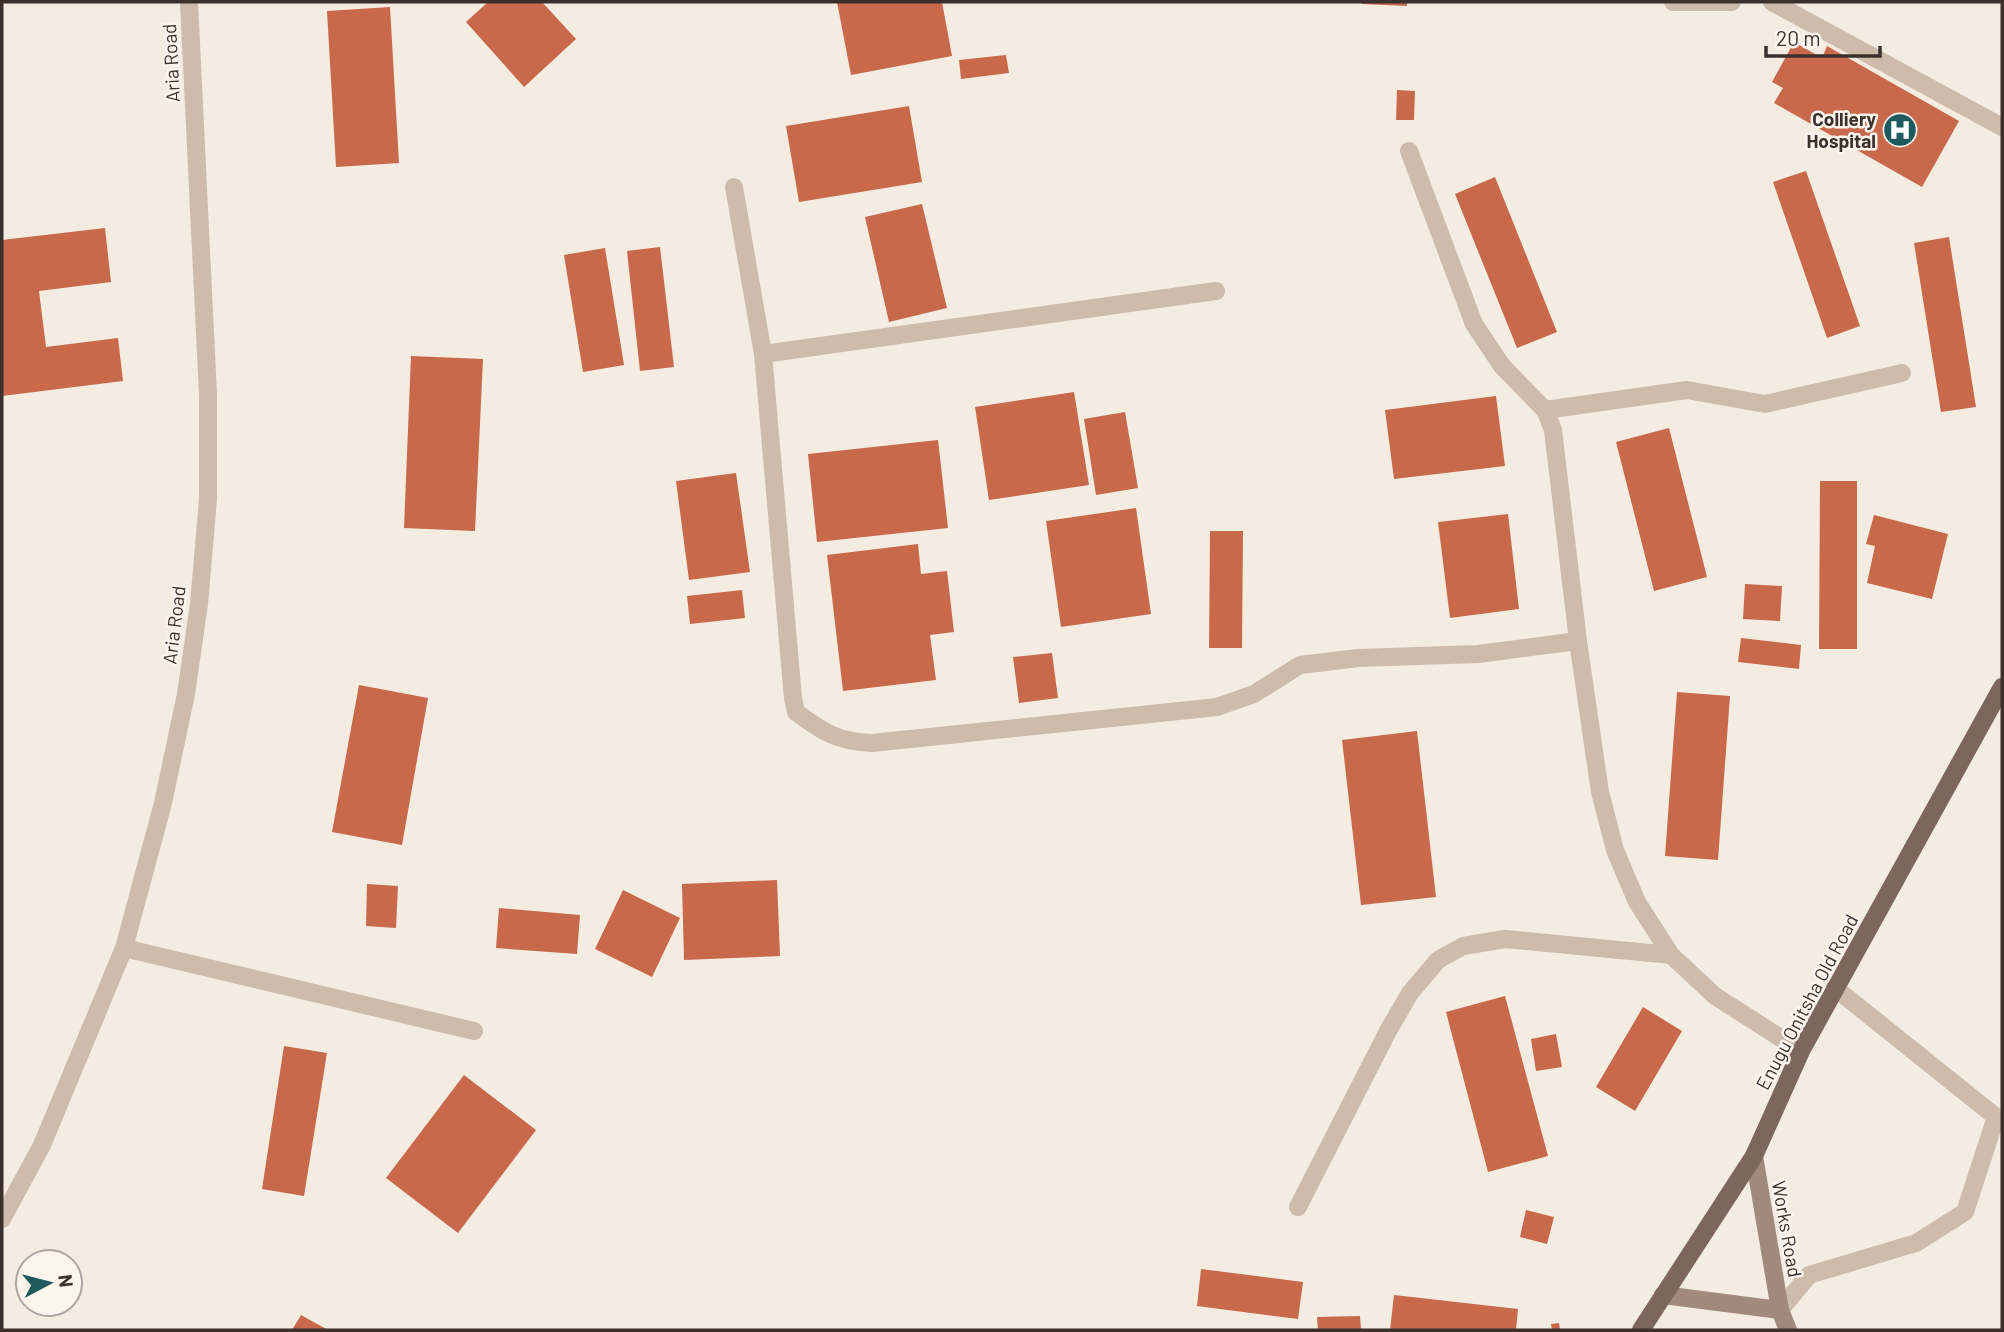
<svg xmlns="http://www.w3.org/2000/svg" width="2004" height="1332" viewBox="0 0 2004 1332" font-family="Barlow,sans-serif">
	<style>
		.building { fill: #c8694b }
		.lines { fill: none; stroke-linecap: round; stroke-linejoin: round }
		.service { stroke: #cdbbac; stroke-width: 18 }
		.minor { stroke: #cdbbac; stroke-width: 18 }
		.secondary { stroke: #a18a7d; stroke-width: 18 }
		.primary { stroke: #7d675c; stroke-width: 18 }
		.labels { text-anchor: middle; stroke-width: 5; stroke-linejoin: round; paint-order: stroke }
		.street-label { font-size: 19px; fill: #3b302b; stroke: #fbf5ee }
		.poi-label { font-size: 19px; font-weight: bold; fill: #3b302b; stroke: #fbf5ee; text-anchor: end }
	</style>
	<rect width="100%" height="100%" fill="#f4ebe1"/>
	<path class="building" d="M 488,2 L 542,2 L 576,39 L 524,87 L 466,22 Z
		M 837,2 L 942,2 L 952,56 L 851,75 Z
		M 1362,2 L 1407,2 L 1407,6 L 1362,4 Z
		M 390,7 L 399,163 L 336,167 L 327,11 Z
		M 1794,42 L 1822,58 L 1827,46 L 1959,121 L 1922,187 L 1774,103 L 1783,88 L 1772,82 Z
		M 1006,55 L 1009,73 L 961,79 L 959,60 Z
		M 1397,90 L 1415,91 L 1414,120 L 1396,120 Z
		M 909,106 L 922,182 L 799,202 L 786,126 Z
		M 1806,171 L 1860,326 L 1827,338 L 1773,182 Z
		M 1495,177 L 1557,332 L 1517,348 L 1455,194 Z
		M 922,204 L 947,308 L 889,322 L 865,217 Z
		M 105,228 L 111,282 L 39,291 L 46,347 L 118,338 L 123,381 L 2,396 L 2,240 Z
		M 1949,237 L 1976,407 L 1941,412 L 1914,243 Z
		M 660,247 L 674,367 L 640,371 L 627,251 Z
		M 605,248 L 624,365 L 583,372 L 564,255 Z
		M 411,356 L 483,359 L 475,531 L 404,528 Z
		M 1074,392 L 1089,485 L 989,500 L 975,407 Z
		M 1496,396 L 1505,466 L 1394,479 L 1385,410 Z
		M 1125,412 L 1138,488 L 1096,495 L 1084,419 Z
		M 1669,428 L 1707,577 L 1654,591 L 1616,442 Z
		M 938,440 L 948,528 L 817,542 L 808,454 Z
		M 736,473 L 750,572 L 689,580 L 676,481 Z
		M 1820,481 L 1857,481 L 1857,649 L 1819,649 Z
		M 1136,508 L 1151,614 L 1061,627 L 1046,521 Z
		M 1508,514 L 1519,609 L 1450,618 L 1438,522 Z
		M 1874,515 L 1948,534 L 1932,599 L 1867,583 L 1875,546 L 1866,544 Z
		M 1210,531 L 1243,531 L 1242,648 L 1209,648 Z
		M 918,544 L 921,574 L 947,571 L 954,632 L 930,635 L 936,680 L 843,691 L 827,555 Z
		M 1745,584 L 1782,586 L 1780,621 L 1743,619 Z
		M 742,590 L 745,618 L 690,624 L 687,596 Z
		M 1741,638 L 1801,645 L 1799,669 L 1738,662 Z
		M 1052,653 L 1058,698 L 1019,703 L 1013,657 Z
		M 359,685 L 428,698 L 402,845 L 332,832 Z
		M 1677,692 L 1730,696 L 1718,860 L 1665,856 Z
		M 1417,731 L 1436,897 L 1361,905 L 1342,740 Z
		M 777,880 L 780,956 L 684,960 L 682,884 Z
		M 367,884 L 398,886 L 396,928 L 366,926 Z
		M 623,890 L 680,918 L 652,977 L 595,949 Z
		M 499,908 L 580,915 L 577,954 L 496,948 Z
		M 1505,996 L 1548,1156 L 1488,1172 L 1446,1012 Z
		M 1643,1007 L 1682,1031 L 1635,1111 L 1596,1087 Z
		M 1556,1034 L 1562,1067 L 1536,1071 L 1531,1039 Z
		M 284,1046 L 327,1053 L 304,1196 L 262,1189 Z
		M 464,1075 L 536,1130 L 458,1233 L 386,1178 Z
		M 1526,1210 L 1554,1217 L 1547,1244 L 1520,1237 Z
		M 1201,1269 L 1303,1282 L 1298,1319 L 1197,1306 Z
		M 1394,1295 L 1518,1309 L 1516,1330 L 1390,1330 Z
		M 301,1315 L 328,1330 L 292,1330 Z
		M 1360,1316 L 1361,1330 L 1318,1330 L 1317,1317 Z
		M 1559,1323 L 1560,1330 L 1552,1330 L 1551,1324 Z"/>
	<g class="lines">
		<path class="service" d="M 1673,2 L 1732,2
			M 1772,2 L 2002,127
			M 1780,1310 L 1809,1275 L 1916,1243 L 1965,1212 L 1996,1117 L 1835,988"/>
		<path class="minor" d="M 1409,151 L 1474,324 L 1502,366 L 1545,410 L 1553,430 L 1578,641 L 1600,792 L 1615,850 L 1637,902 L 1671,955 L 1715,996 L 1801,1051
			M 734,187 L 763,354 L 793,698 L 796,712 C 823,732 838,742 872,743 L 1217,707 L 1254,694 L 1300,665 L 1358,658 L 1478,654 L 1578,641
			M 763,354 L 1216,291
			M 1545,410 L 1687,390 L 1765,404 L 1902,373
			M 124,948 L 474,1031
			M 1298,1207 L 1388,1031 L 1410,993 L 1438,960 L 1463,946 L 1505,939 L 1671,955
			M 2,1219 L 42,1145 L 124,948 L 163,803 L 186,694 L 199,604 L 208,499 L 208,395 L 189,2"/>
		<path class="secondary" d="M 1754,1156 L 1780,1310 L 1788,1330
			M 1663,1295 L 1780,1310"/>
		<path class="primary" d="M 1641,1330 L 1754,1156 L 1801,1051 L 2002,687"/>
	</g>
	<defs>
		<g id="hospital-disc" transform="scale(1.75)"><circle r="9.5" fill="#1f5a5e" stroke="#fbf5ee"/><path d="M-5-5h3v3.5h4V-5h3V5h-3V1.5h-4V5h-3Z" fill="#fff"/></g>
	</defs>
	<g fill-rule="evenodd">
		<use href="#hospital-disc" x="1900" y="130"/>
	</g>
	<g class="labels">
		<g class="street-label">
			<text transform="translate(171 63) rotate(-93)" y="7">Aria Road</text>
			<text transform="translate(174 625) rotate(-83)" y="7">Aria Road</text>
			<text transform="translate(1807 1002) rotate(-62)" y="7">Enugu Onitsha Old Road</text>
			<text transform="translate(1787 1229) rotate(80)" y="7">Works Road</text>
		</g>
		<g class="poi-label">
			<text x="1876" y="126">Colliery<tspan x="1876" dy="22">Hospital</tspan></text>
		</g>
	</g>
	<rect width="2004" height="1332" fill="none" stroke="#3b302b" stroke-width="7"/>
	<g transform="translate(49 1283) rotate(83)"><circle r="33" fill="#fbf5ee" stroke="#aea6a0" stroke-width="2"/>
	<path d="M0-5L12 26L0 18L-12 26Z" fill="#1f5a5e"/>
	<text y="-10" font-size="19" font-weight="bold" text-anchor="middle" fill="#3b302b">N</text>
	</g>
	<path d="M1766 46v10h114v-10" fill="none" stroke="#3b302b" stroke-width="3.5"/>
	<text x="1776" y="46" font-size="21" fill="#3b302b" stroke="#fbf5ee" stroke-width="5" paint-order="stroke">20 m</text>
</svg>
